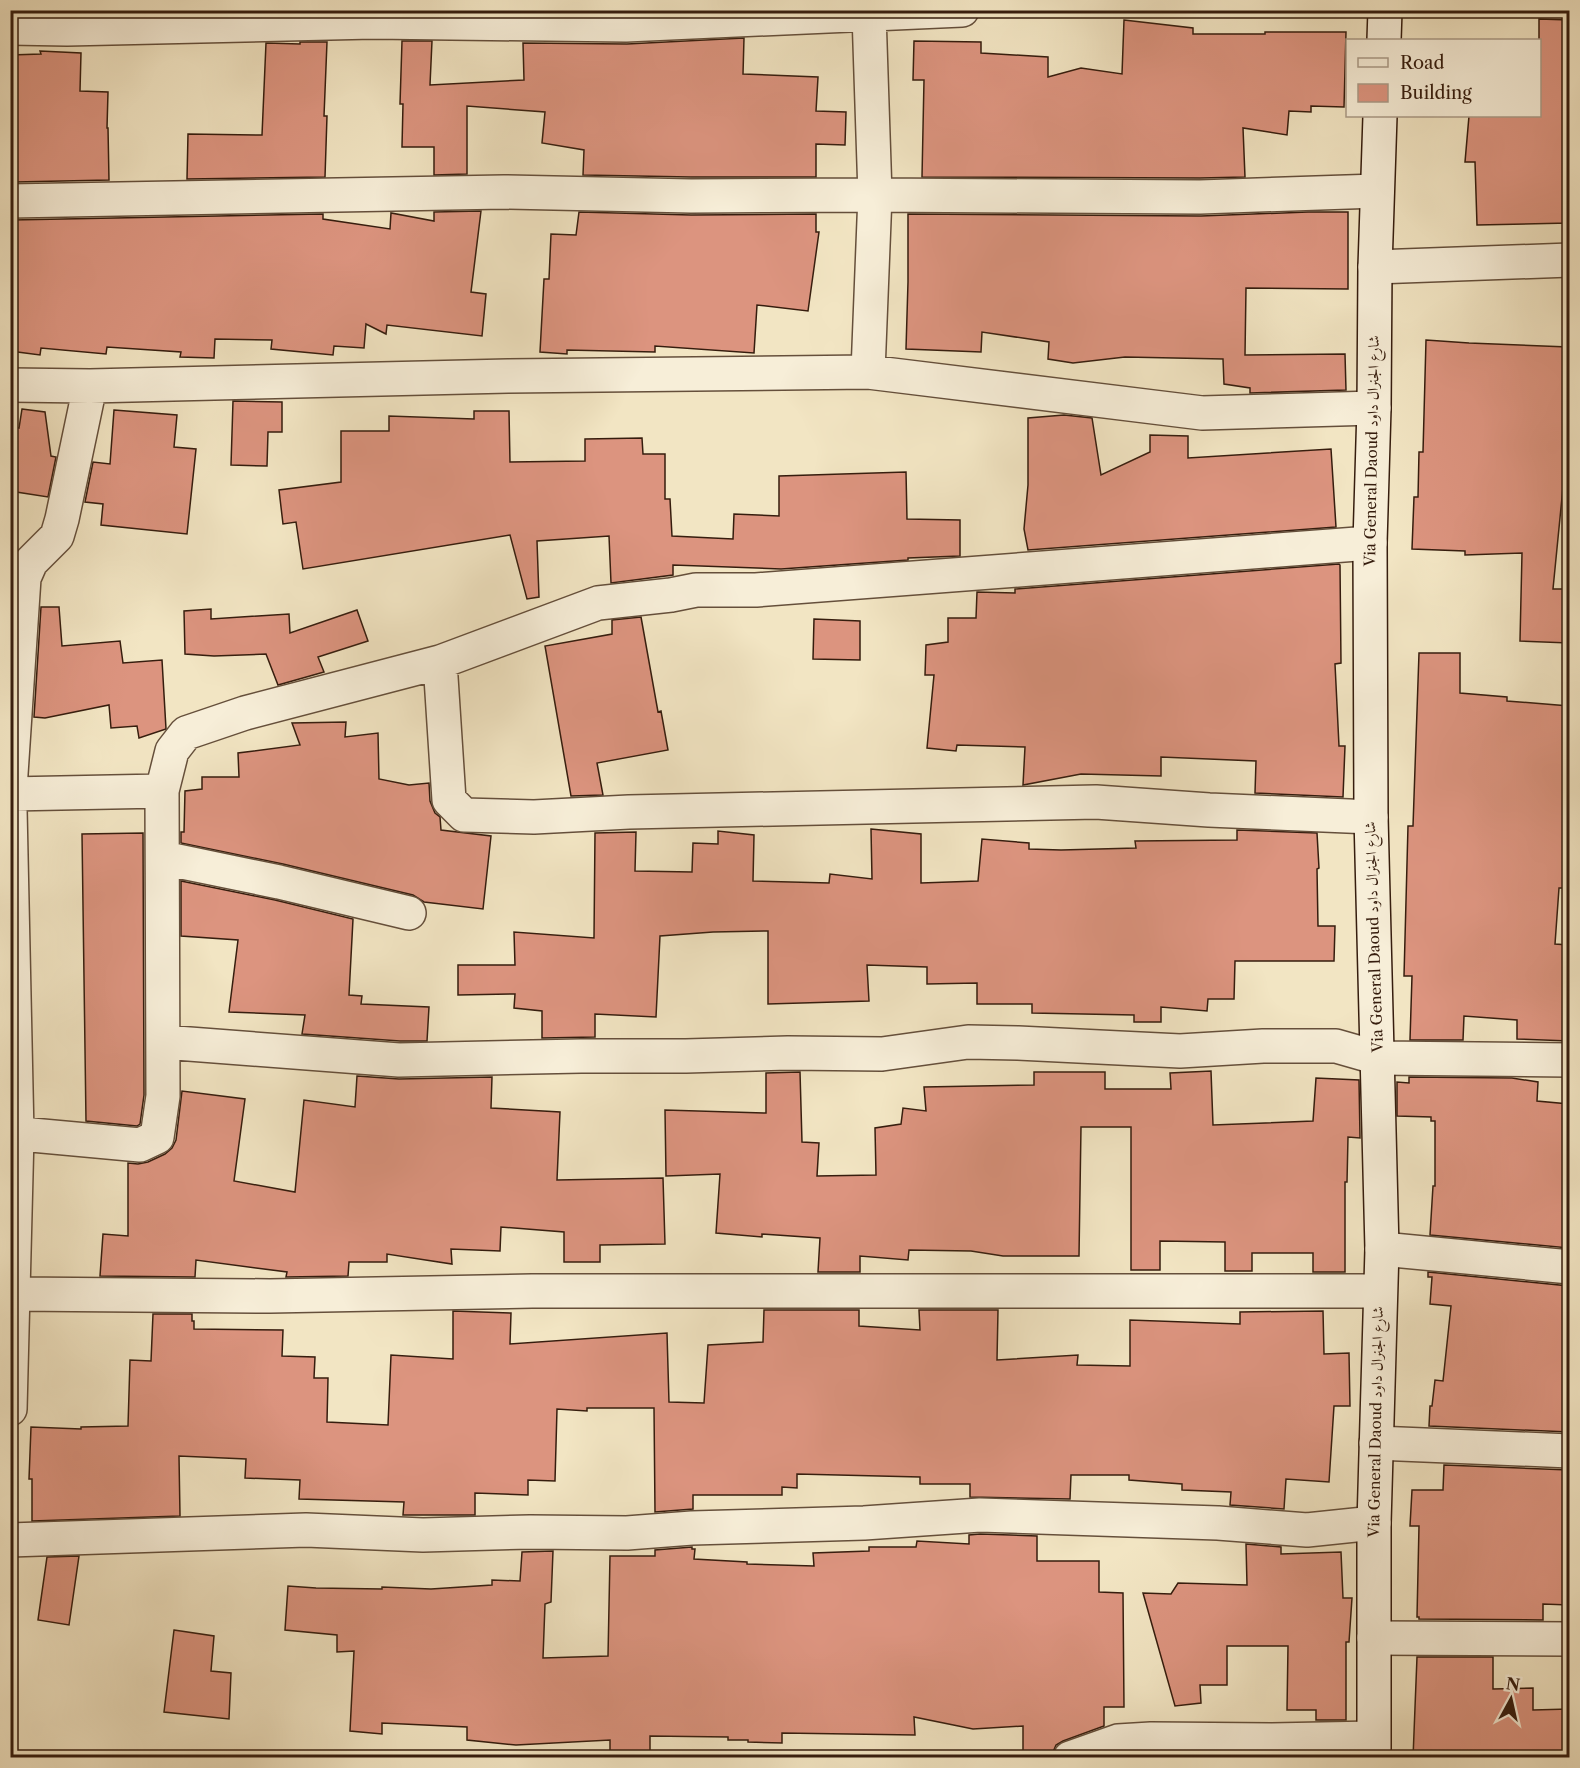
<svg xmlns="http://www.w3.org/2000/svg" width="1580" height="1768" viewBox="0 0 1580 1768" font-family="'Libre Caslon Text',Amiri,serif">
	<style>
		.building { fill: #dc947f; stroke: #361d0e; stroke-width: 1.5 }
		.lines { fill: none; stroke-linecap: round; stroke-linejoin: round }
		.street-casing { stroke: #654f3b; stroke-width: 36 }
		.secondary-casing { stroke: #361d0e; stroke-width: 36 }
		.street { stroke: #f7eed8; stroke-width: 33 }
		.secondary { stroke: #f7eed8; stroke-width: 33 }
		.labels { text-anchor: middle; stroke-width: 6; stroke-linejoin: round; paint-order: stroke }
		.street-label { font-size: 15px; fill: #361d0e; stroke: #f7eed8 }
	</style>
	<rect width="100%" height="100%" fill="#f2e5c3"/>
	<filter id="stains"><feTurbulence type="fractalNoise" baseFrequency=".00333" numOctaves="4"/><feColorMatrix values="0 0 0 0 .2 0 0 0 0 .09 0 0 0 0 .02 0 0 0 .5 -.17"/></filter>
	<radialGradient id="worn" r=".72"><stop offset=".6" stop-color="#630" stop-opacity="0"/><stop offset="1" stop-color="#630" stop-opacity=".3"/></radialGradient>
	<path class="building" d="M 1539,19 L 1569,20 L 1569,223 L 1477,225 L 1475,162 L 1465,162 L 1469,116 L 1539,116 Z
		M 1124,20 L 1193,28 L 1193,34 L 1265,34 L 1265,32 L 1346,32 L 1344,107 L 1311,106 L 1311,112 L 1289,111 L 1287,135 L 1243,128 L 1245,177 L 1200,178 L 922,177 L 924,80 L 913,80 L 914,41 L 981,42 L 981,53 L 1048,57 L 1048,77 L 1081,68 L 1122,74 Z
		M 744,38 L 743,74 L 818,77 L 816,111 L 846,112 L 845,145 L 816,144 L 816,177 L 691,177 L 583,175 L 584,150 L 542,143 L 545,112 L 467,106 L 467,174 L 434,175 L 434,147 L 402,147 L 403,104 L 400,104 L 402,41 L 432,41 L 430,85 L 524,80 L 523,43 L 627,44 Z
		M 300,42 L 327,42 L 324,116 L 327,116 L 325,177 L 187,179 L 188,134 L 262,135 L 266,43 L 300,44 Z
		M 40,51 L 81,53 L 80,91 L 108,92 L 107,128 L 108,128 L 109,180 L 15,182 L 15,170 L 10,172 L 10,55 L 41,54 Z
		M 481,211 L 471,292 L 486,294 L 482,336 L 387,325 L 386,334 L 366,324 L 364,348 L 334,346 L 333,355 L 271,349 L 272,340 L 215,339 L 214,358 L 180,357 L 181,352 L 107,347 L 106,354 L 41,348 L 40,355 L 10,351 L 10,249 L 12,220 L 323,214 L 323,219 L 390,229 L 391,213 L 434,221 L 434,212 Z
		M 579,212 L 691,215 L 816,214 L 816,232 L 819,232 L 808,311 L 757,305 L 754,353 L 655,346 L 655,352 L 567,350 L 567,354 L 540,352 L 544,279 L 549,279 L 551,234 L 576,235 Z
		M 1308,212 L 1348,212 L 1348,289 L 1246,288 L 1245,355 L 1345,354 L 1346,390 L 1250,393 L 1250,388 L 1224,384 L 1223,359 L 1125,357 L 1073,363 L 1048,359 L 1049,342 L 982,332 L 981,352 L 906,349 L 908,282 L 908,214 L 1201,216 Z
		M 1426,340 L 1469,343 L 1568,347 L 1565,422 L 1569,422 L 1569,477 L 1564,477 L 1553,589 L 1569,589 L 1569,643 L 1520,641 L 1522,553 L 1465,555 L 1465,551 L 1412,549 L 1414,497 L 1418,497 L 1419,452 L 1423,452 Z
		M 233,401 L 282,402 L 282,432 L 268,432 L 267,466 L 231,465 Z
		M 22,409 L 45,412 L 51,456 L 56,457 L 48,497 L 10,491 L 10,426 L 19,428 Z
		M 114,410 L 177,415 L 174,447 L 196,449 L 187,534 L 101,525 L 103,504 L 85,502 L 93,462 L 110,464 Z
		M 474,411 L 509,411 L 510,462 L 585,461 L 585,439 L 642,438 L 643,454 L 665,454 L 665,499 L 670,499 L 672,536 L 733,539 L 734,514 L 779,516 L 779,476 L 906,472 L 907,519 L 960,520 L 960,556 L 908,558 L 908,560 L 781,569 L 673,565 L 673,575 L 611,583 L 609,536 L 537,541 L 539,597 L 527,599 L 510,535 L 303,569 L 296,522 L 283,524 L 279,490 L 341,482 L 341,431 L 389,431 L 389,416 L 474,419 Z
		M 1064,415 L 1092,418 L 1101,475 L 1150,452 L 1150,435 L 1188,436 L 1188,458 L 1331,449 L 1336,527 L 1028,550 L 1024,529 L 1028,485 L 1028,418 Z
		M 1339,564 L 1340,565 L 1341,663 L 1335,664 L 1339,746 L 1345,746 L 1343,797 L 1255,793 L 1256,761 L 1161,757 L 1161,776 L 1081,774 L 1023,785 L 1025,747 L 957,745 L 956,751 L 927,748 L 934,675 L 925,675 L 926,645 L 948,642 L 948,618 L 976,618 L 977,592 L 1015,593 L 1015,589 Z
		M 41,607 L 59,607 L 62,646 L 120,641 L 123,663 L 162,660 L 166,729 L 139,738 L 137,726 L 111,728 L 109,705 L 45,718 L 34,717 Z
		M 211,609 L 211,619 L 289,614 L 290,633 L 357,610 L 368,641 L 318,657 L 324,672 L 278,685 L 266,654 L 214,656 L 185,654 L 184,611 Z
		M 641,617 L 658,712 L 661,711 L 668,750 L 597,763 L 603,795 L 571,796 L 545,646 L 612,634 L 612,620 Z
		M 814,619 L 860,621 L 860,660 L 813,659 Z
		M 1419,653 L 1460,653 L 1460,693 L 1507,697 L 1507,701 L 1569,706 L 1569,888 L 1559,888 L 1555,944 L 1569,945 L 1569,1041 L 1517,1039 L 1517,1020 L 1464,1016 L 1463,1040 L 1410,1040 L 1412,976 L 1404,976 L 1408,826 L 1413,826 Z
		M 346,722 L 345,737 L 378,733 L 379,779 L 409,785 L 429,783 L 430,801 L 435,813 L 440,817 L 441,830 L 491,836 L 483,909 L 424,902 L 413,895 L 283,864 L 181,843 L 181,832 L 184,832 L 185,791 L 202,789 L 202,777 L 239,777 L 238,753 L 300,745 L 292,723 Z
		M 871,829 L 921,834 L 921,883 L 978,881 L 982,839 L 1029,843 L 1029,849 L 1061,850 L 1136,848 L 1135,841 L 1237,840 L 1237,830 L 1317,833 L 1319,868 L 1317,869 L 1318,926 L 1335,926 L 1334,961 L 1235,961 L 1234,999 L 1208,999 L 1207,1011 L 1161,1007 L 1161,1022 L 1134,1022 L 1134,1015 L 1032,1013 L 1032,1004 L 977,1004 L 977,983 L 927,984 L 927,967 L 867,965 L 869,1001 L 768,1004 L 768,931 L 713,932 L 660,936 L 656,1017 L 595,1014 L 595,1037 L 542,1038 L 542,1011 L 514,1008 L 515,994 L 458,995 L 458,965 L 515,965 L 514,932 L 594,938 L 595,833 L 636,832 L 635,871 L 692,872 L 693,843 L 718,844 L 718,831 L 754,835 L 753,881 L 829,883 L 830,874 L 872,879 Z
		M 143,833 L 144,1095 L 140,1124 L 137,1126 L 86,1121 L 82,834 Z
		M 181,881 L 275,900 L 353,919 L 349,995 L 362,996 L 361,1004 L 429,1007 L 427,1041 L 400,1041 L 302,1034 L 305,1015 L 229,1012 L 238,940 L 181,936 Z
		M 1211,1071 L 1213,1125 L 1313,1121 L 1316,1078 L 1359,1080 L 1360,1138 L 1348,1137 L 1347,1182 L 1345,1182 L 1345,1272 L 1313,1272 L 1313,1253 L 1252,1253 L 1252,1271 L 1225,1271 L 1225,1242 L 1160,1241 L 1160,1270 L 1131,1270 L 1131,1127 L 1081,1127 L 1079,1256 L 1003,1256 L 971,1251 L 909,1250 L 908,1260 L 860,1256 L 860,1272 L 818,1272 L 820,1238 L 762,1234 L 762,1237 L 716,1233 L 720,1174 L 666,1176 L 665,1110 L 766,1113 L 766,1073 L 800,1072 L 802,1142 L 819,1143 L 817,1176 L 876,1175 L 875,1128 L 901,1124 L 903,1108 L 926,1111 L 924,1087 L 1034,1085 L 1034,1072 L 1105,1072 L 1105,1089 L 1171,1089 L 1170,1073 Z
		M 357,1076 L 399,1079 L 492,1077 L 491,1108 L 560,1112 L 557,1180 L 663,1178 L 665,1244 L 600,1245 L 600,1262 L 564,1262 L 564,1232 L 501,1227 L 500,1251 L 451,1249 L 452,1264 L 387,1254 L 387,1262 L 349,1262 L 348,1276 L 286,1277 L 287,1272 L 196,1260 L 195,1277 L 100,1276 L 103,1234 L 128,1236 L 128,1163 L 138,1164 L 148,1162 L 165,1154 L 172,1148 L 176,1140 L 182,1091 L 245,1099 L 234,1181 L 295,1192 L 304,1100 L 355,1107 Z
		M 1409,1077 L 1512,1078 L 1538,1082 L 1537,1101 L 1569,1104 L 1569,1248 L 1430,1235 L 1433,1186 L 1435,1186 L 1435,1121 L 1431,1121 L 1431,1117 L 1397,1116 L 1397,1082 L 1409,1083 Z
		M 1428,1272 L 1569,1286 L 1569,1432 L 1429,1426 L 1430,1406 L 1432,1406 L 1435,1380 L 1443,1381 L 1451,1306 L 1430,1304 L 1432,1277 L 1428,1277 Z
		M 764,1310 L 859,1310 L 859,1326 L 920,1330 L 919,1310 L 998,1310 L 997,1360 L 1078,1355 L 1077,1365 L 1130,1366 L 1130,1320 L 1240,1324 L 1240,1312 L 1323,1311 L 1324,1354 L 1349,1353 L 1350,1406 L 1334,1406 L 1329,1482 L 1286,1479 L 1284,1509 L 1230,1505 L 1231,1492 L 1182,1490 L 1182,1484 L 1129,1480 L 1129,1475 L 1071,1475 L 1070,1499 L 970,1497 L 970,1484 L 920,1484 L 920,1477 L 797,1474 L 797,1488 L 782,1487 L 782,1495 L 693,1495 L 693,1509 L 655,1512 L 654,1408 L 587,1408 L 587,1411 L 557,1409 L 555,1481 L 528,1480 L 528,1495 L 475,1493 L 475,1515 L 403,1515 L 404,1502 L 299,1499 L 300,1480 L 245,1478 L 246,1459 L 179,1456 L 180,1516 L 32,1521 L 32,1479 L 29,1479 L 31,1427 L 81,1429 L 81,1427 L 128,1426 L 130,1360 L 151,1361 L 153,1314 L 192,1314 L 192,1321 L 194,1321 L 194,1329 L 283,1330 L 282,1356 L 315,1357 L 314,1378 L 328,1378 L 327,1422 L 388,1425 L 391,1355 L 453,1359 L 453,1311 L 511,1313 L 510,1344 L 667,1333 L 669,1402 L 704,1403 L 708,1345 L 763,1342 Z
		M 1444,1465 L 1569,1470 L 1569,1605 L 1543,1604 L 1543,1620 L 1419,1619 L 1419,1617 L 1417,1617 L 1419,1526 L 1410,1526 L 1412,1490 L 1443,1490 Z
		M 980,1534 L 1037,1536 L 1037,1561 L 1099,1561 L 1099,1592 L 1123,1593 L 1124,1707 L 1104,1707 L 1104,1726 L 1063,1741 L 1056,1745 L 1053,1752 L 1023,1752 L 1023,1726 L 973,1729 L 914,1717 L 915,1735 L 782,1733 L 782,1743 L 748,1742 L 748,1740 L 728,1740 L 728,1737 L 650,1736 L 650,1758 L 610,1758 L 610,1740 L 516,1745 L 467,1740 L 467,1727 L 382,1723 L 382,1734 L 350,1731 L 354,1651 L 337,1652 L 337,1635 L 285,1630 L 288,1586 L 316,1588 L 382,1589 L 382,1587 L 431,1589 L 492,1585 L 492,1580 L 520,1581 L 522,1552 L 553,1551 L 551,1602 L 545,1604 L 543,1658 L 608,1656 L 610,1556 L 655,1556 L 655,1550 L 692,1547 L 692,1549 L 695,1549 L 694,1559 L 747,1562 L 747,1564 L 814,1566 L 813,1553 L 869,1551 L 869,1547 L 916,1547 L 917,1541 L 969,1544 L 969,1535 Z
		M 1246,1544 L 1281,1547 L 1281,1554 L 1341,1552 L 1343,1598 L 1352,1598 L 1349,1642 L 1346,1642 L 1346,1720 L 1316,1720 L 1316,1710 L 1287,1710 L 1288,1646 L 1227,1646 L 1227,1685 L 1200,1685 L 1201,1703 L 1175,1706 L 1143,1593 L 1171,1594 L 1178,1583 L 1247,1585 Z
		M 79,1556 L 69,1625 L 38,1620 L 47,1557 Z
		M 174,1630 L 214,1636 L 211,1671 L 231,1673 L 229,1719 L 164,1712 Z
		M 1417,1657 L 1493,1657 L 1493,1689 L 1533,1688 L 1533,1710 L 1569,1709 L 1569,1758 L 1413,1758 Z"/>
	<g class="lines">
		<g class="street-casing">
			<path id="street" d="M 10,28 L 67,29 L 373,22 L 626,25 L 962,10
				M 10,201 L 504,192 L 691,196 L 875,195 L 1200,197 L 1377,191
				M 1375,267 L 1570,260
				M 868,372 L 875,195 L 869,14
				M 10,385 L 90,386 L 508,376 L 868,372 L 1202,413 L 1374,408
				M 440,662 L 449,800 L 464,815 L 534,817 L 629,812 L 1096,802 L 1209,810 L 1371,817
				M 10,789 L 24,578 L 31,562 L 57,536 L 62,519 L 90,386
				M 10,794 L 162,791 L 172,751 L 186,733 L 245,713 L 440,662 L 598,603 L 671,595 L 696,590 L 756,590 L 1370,543
				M 10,809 L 17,1135 L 10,1409
				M 163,858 L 279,882 L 409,913
				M 163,1042 L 399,1060 L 581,1056 L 686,1056 L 788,1053 L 882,1054 L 968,1042 L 1018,1043 L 1180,1051 L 1263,1046 L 1336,1046 L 1378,1058 L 1570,1060
				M 10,1133 L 140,1145 L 157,1137 L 163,1096 L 162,791
				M 1382,1249 L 1570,1267
				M 14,1294 L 270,1296 L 532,1291 L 1379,1291
				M 1376,1443 L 1570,1451
				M 10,1540 L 306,1530 L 423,1535 L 530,1532 L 627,1533 L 692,1528 L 864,1523 L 980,1515 L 1218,1523 L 1307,1530 L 1374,1523
				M 1374,1638 L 1570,1639
				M 1070,1758 L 1118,1741 L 1151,1739 L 1272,1740 L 1373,1738"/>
		</g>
		<g class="secondary-casing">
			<path id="secondary" d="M 1384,40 L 1385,10
				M 1374,1758 L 1374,1523 L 1382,1249 L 1371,817 L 1370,543 L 1374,408 L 1375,267 L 1380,116"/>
		</g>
		<use href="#street" class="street"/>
		<use href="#secondary" class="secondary"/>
	</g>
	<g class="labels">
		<g class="street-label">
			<text transform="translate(1372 451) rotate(-89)" y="5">Via General Daoud شارع الجنرال داود</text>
			<text transform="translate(1374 937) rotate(-92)" y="5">Via General Daoud شارع الجنرال داود</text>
			<text transform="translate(1376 1422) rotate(-89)" y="5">Via General Daoud شارع الجنرال داود</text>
		</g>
	</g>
	<rect width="1580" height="1768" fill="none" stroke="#f2e5c3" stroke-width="36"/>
	<rect x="12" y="12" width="1556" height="1744" fill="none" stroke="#361d0e" stroke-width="3"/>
	<rect x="18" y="18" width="1544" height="1732" fill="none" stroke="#361d0e" stroke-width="1.5"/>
	<rect x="1346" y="39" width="195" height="78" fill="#f7eed8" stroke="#aa9a87" stroke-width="1.5"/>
	<rect x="1358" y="58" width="30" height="9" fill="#f7eed8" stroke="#aa9a87" stroke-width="1.5"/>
	<text x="1400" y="69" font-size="18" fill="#361d0e">Road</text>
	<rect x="1358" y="84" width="30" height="18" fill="#dc947f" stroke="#aa9a87" stroke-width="1.5"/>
	<text x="1400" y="99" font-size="18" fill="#361d0e">Building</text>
	<g transform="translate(1511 1699) rotate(8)" stroke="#f7eed8" stroke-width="4.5" paint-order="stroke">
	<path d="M0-4.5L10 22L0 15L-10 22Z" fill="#361d0e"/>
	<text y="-9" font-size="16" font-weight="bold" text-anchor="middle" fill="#361d0e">N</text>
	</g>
	<rect width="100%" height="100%" filter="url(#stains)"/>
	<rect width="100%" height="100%" fill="url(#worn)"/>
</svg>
